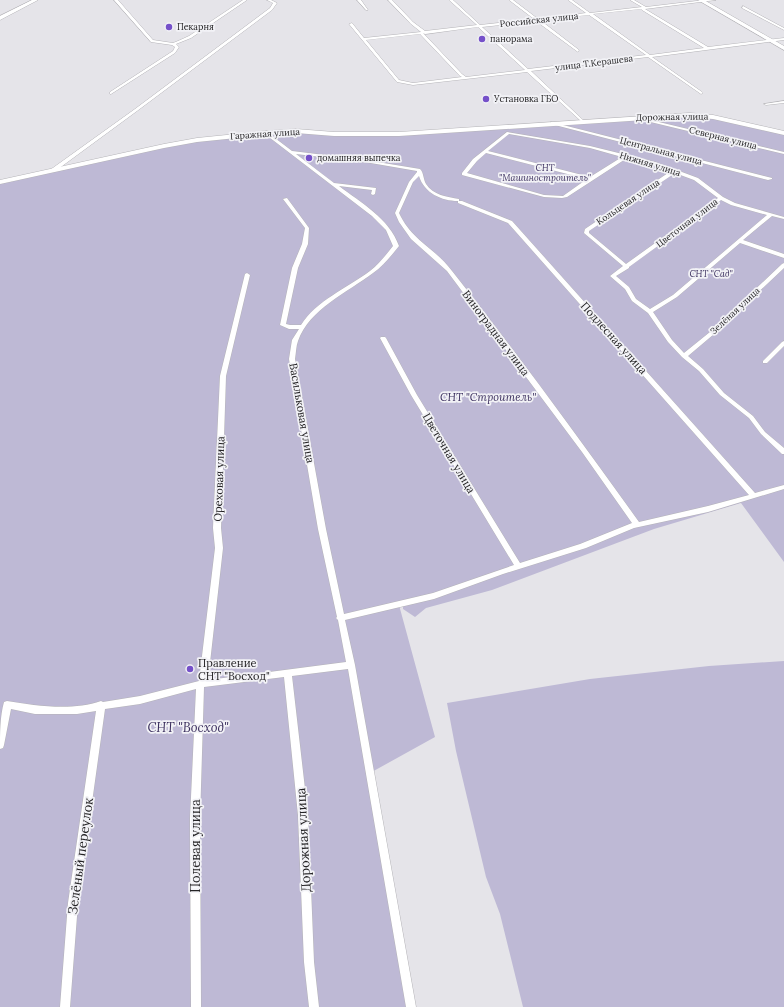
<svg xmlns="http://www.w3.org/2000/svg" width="784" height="1007" viewBox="0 0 784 1007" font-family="Lora,serif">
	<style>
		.green { fill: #beb9d5 }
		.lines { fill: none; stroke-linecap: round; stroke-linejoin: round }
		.street-casing { stroke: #b5b4b8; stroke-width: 1 }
		.secondary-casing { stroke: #b5b4b8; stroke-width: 1 }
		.street { fill: #fff; fill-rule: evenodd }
		.secondary { fill: #fff; fill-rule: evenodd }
		.poi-dot { fill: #7550c9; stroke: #f2f2f6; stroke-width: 1.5 }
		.labels { text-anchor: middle; stroke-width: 3.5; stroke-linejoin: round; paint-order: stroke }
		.far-street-label { font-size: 9px; fill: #242325; stroke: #f2f2f6 }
		.far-poi-label { font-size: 9px; fill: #242325; stroke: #f2f2f6; text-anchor: start }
		.far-park-label { font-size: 9px; font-style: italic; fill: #3b2f5e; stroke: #f2f2f6 }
		.street-label { font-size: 11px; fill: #242325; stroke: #f2f2f6 }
		.park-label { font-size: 11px; font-style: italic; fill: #3b2f5e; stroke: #f2f2f6 }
		.poi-label { font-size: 11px; fill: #242325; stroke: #f2f2f6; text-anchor: start }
		.near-park-label { font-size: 13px; font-style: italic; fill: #3b2f5e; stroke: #f2f2f6 }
		.near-street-label { font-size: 13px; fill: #242325; stroke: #f2f2f6 }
	</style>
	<rect width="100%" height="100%" fill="#e5e4e9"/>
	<path class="green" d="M 700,115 L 784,133 L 784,487 L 632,526 L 583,546 L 399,605 L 435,737 L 370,773 L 411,1007 L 0,1007 L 0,184 L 197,140 L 280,132 L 399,134 Z
		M 784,489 L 784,562 L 741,503 L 654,529 L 492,590 L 426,608 L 415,617 L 403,609 L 403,606 L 633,528 Z
		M 784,661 L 784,1007 L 523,1007 L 500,914 L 486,877 L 456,751 L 447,703 L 590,679 L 709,666 Z"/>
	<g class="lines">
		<g class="street-casing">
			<path id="street" d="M 114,0 L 118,0 L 153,40 L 173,43 L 178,41 L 189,36 L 243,0 L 247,0 L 191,38 L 176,44 L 179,47 L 175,53 L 111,94 L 110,94 L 110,92 L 173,51 L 175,47 L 172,45 L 151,42 Z
				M 267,0 L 271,0 L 277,3 L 272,10 L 137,111 L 54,172 L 50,172 L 50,170 L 135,109 L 270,8 L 273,3 Z
				M 357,0 L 361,0 L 368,10 L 366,10 Z
				M 388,0 L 392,0 L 413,22 L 425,31 L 477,25 L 449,0 L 453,0 L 480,25 L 534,19 L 509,0 L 513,0 L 538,19 L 586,13 L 568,0 L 572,0 L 590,13 L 642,7 L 630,0 L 634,0 L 646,7 L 705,0 L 716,0 L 645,9 L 708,47 L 784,38 L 784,40 L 652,57 L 702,92 L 703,93 L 701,94 L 648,57 L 531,71 L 583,120 L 583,122 L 582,122 L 527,72 L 413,85 L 397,82 L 349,24 L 352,23 L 364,38 L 421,32 L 411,24 ZM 641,9 L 642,10 L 704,48 L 650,55 L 593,14 ZM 589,15 L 646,55 L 528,69 L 482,27 L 536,21 L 578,52 L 579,50 L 540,20 ZM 478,27 L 525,70 L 466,77 L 462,74 L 423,33 L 425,34 ZM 420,34 L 460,76 L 462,77 L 413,83 L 399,80 L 366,40 Z
				M 743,6 L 784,28 L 784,30 L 742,8 Z
				M 784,101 L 784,103 L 766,105 L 764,104 Z
				M 638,117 L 784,152 L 784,154 L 638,119 Z
				M 551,122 L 772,178 L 772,179 L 768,180 L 551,124 Z
				M 265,132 L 267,132 L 292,151 L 365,160 L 420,169 C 424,173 423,179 426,184 C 433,195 447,197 459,199 L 459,201 L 462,201 L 512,221 L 755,493 L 784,485 L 784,489 L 708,512 L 634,528 L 586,548 L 503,574 L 434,599 L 345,620 L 355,665 L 416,1007 L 406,1007 L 348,669 L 292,676 L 308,815 L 314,962 L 319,1007 L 309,1007 L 304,962 L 298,815 L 284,677 L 204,687 L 200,819 L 201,1007 L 191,1007 L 190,819 L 196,689 L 140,704 L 105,709 L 78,903 L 70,1007 L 60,1007 L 68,903 L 96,711 L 77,714 L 35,714 L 11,709 L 4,745 L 3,748 L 0,749 C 0,734 0,716 4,702 L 7,701 C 36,706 73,711 101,701 L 103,702 L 140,696 L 199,681 L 215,548 L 213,528 L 220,376 L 245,274 L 247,273 L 250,275 L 226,376 L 221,528 L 223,548 L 208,680 L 346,662 L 338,620 L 336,618 L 337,617 L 318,529 L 289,359 L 292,340 L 299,329 L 289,329 L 280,325 L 292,268 L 302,244 L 305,228 L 283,199 L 287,198 L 309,228 L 308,244 L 298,268 L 286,324 L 290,325 L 301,325 C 316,301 347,288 370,271 C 379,264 386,255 393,246 L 386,230 L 372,216 L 265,134 ZM 296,154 L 365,162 L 417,171 L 417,172 L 409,182 L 395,213 L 399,222 L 411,239 L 447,271 L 582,452 L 632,523 L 580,544 L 520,563 L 417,395 L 386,338 L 385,337 L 381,337 L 380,338 L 411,395 L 514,565 L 433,593 L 344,614 L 326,529 L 295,359 C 296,353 296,346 298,341 C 309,309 348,292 373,273 C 383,266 391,256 399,246 C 389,218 361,203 339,186 L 372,190 L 371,194 L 373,195 L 375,194 L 376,188 L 334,183 ZM 419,176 C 424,193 442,201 458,201 L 458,203 L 508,223 L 749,495 L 708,506 L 639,522 C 578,437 517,353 452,271 C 435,248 412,241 399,213 L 413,182 Z
				M 507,132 L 590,146 L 655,162 L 698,178 L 723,197 L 735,203 L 784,217 L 784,219 L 772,216 L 743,240 L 784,254 L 784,258 L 740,243 L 677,297 L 653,312 L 672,340 L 684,353 L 710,332 L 782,264 L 784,263 L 784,268 L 714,334 L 688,356 L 703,369 L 724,393 L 753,416 L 765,432 L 784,448 L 784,454 L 782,454 L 761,434 L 749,418 L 720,395 L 699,371 L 682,357 L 668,342 L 648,313 L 632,301 L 625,289 L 610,276 L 623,266 L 584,233 L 585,229 L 671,171 L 651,164 L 627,158 L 567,197 L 562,198 L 544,197 L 462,175 L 462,173 L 473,159 ZM 509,134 L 590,148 L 622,157 L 590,177 L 488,151 ZM 486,153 L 587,179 L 563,196 L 544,195 L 467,173 L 477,161 ZM 675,173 L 694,180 L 718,198 L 626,264 L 589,233 L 589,231 ZM 721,200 L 731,205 L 767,215 L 673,295 L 650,309 L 636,299 L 629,287 L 616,276 L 629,268 L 629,267 Z
				M 784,341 L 784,346 L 767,363 L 763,363 L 763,361 L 782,342 Z"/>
		</g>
		<g class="secondary-casing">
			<path id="secondary" d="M 32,0 L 38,0 L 0,20 L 0,16 Z
				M 698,0 L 704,0 L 784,46 L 784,50 Z
				M 690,113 L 713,115 L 784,131 L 784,135 L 713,119 L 690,117 L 399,136 L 334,136 L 296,133 L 266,135 L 197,142 L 164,148 L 0,184 L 0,180 L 164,144 L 197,138 L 266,131 L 296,129 L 334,132 L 399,132 Z"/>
		</g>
		<use href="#street" class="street"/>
		<use href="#secondary" class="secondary"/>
	</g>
	<g class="poi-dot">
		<circle cx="169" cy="27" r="4"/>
		<circle cx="482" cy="39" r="4"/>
		<circle cx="486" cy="99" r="4"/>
		<circle cx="309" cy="158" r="4"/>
		<circle cx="190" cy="669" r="4"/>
	</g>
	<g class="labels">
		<g class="far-street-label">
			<text transform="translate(539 20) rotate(-6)" y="3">Российская улица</text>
			<text transform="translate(594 63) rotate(-7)" y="3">улица Т.Керашева</text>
			<text transform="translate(672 117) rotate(-1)" y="3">Дорожная улица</text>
			<text transform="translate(265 134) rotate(-4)" y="3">Гаражная улица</text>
			<text transform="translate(723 138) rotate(14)" y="3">Северная улица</text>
			<text transform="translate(661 151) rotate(15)" y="3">Центральная улица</text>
			<text transform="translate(650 164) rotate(17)" y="3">Нижняя улица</text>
			<text transform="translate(628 202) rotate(-34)" y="3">Кольцевая улица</text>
			<text transform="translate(687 223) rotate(-37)" y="3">Цветочная улица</text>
			<text transform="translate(735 311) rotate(-43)" y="3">Зелёная улица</text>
		</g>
		<g class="far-poi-label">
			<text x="177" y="30">Пекарня</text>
			<text x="490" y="42">панорама</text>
			<text x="494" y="102">Установка ГБО</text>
			<text x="317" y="161">домашняя выпечка</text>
		</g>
		<g class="far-park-label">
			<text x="545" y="171">СНТ<tspan x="545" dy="10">"Машиностроитель"</tspan></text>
			<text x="711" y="277">СНТ "Сад"</text>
		</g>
		<g class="street-label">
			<text transform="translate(496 333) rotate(53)" y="4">Виноградная улица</text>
			<text transform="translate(614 338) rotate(48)" y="4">Подлесная улица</text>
			<text transform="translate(302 413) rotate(80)" y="4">Васильковая улица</text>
			<text transform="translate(449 453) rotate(59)" y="4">Цветочная улица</text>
			<text transform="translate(219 479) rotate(-88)" y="4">Ореховая улица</text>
		</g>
		<g class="park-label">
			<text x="488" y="401">СНТ "Строитель"</text>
		</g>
		<g class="poi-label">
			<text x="198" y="667">Правление<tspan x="198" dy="13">СНТ "Восход"</tspan></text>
		</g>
		<g class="near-park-label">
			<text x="188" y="732">СНТ "Восход"</text>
		</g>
		<g class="near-street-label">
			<text transform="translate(303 840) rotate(-93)" y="5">Дорожная улица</text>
			<text transform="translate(195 846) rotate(-90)" y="5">Полевая улица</text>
			<text transform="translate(80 856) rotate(-82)" y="5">Зелёный переулок</text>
		</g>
	</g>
</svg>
